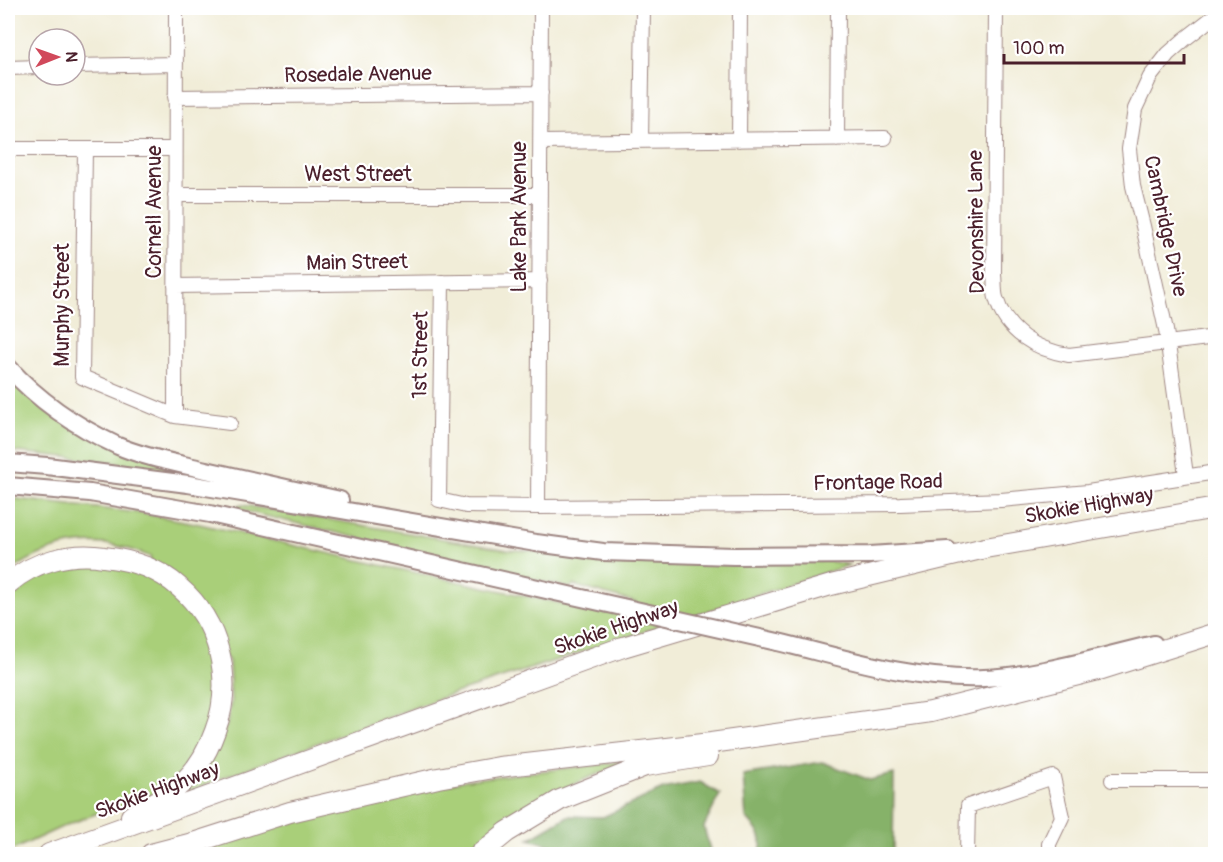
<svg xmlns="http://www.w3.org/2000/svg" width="1223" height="862" viewBox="0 0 1223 862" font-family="Pangolin,sans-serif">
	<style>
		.green { fill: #a9cf79; stroke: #7a7752; stroke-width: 1.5 }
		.forest { fill: #86b269; stroke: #68684a; stroke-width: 1.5 }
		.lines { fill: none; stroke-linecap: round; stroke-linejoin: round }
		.minor-casing { stroke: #9e8682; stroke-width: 16 }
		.major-casing { stroke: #9e8682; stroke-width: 20 }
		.highway-casing { stroke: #9e8682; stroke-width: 22 }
		.minor { stroke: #fff; stroke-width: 14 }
		.major { stroke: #fff; stroke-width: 16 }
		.highway { stroke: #fff; stroke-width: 20 }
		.major-bridge-casing { stroke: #9e8682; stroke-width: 20; stroke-linecap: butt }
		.major-bridge { stroke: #fff; stroke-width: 16 }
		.labels { text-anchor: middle; stroke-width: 4.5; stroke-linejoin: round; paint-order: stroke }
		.street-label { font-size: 21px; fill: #4a1f2b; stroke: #fff }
	</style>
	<rect width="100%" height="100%" fill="#fff"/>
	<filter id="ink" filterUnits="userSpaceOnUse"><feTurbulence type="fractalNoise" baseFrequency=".0167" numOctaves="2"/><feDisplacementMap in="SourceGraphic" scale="12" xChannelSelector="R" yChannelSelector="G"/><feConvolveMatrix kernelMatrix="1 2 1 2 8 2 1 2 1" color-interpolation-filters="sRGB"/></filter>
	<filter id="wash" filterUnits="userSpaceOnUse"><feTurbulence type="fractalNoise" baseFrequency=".008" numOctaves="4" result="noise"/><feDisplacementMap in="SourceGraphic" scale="24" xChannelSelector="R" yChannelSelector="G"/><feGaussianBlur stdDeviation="1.35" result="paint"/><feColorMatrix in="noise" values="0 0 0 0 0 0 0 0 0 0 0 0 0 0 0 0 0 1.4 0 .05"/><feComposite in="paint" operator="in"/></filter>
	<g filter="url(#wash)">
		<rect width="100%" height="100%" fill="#f1edd8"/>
		<path class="green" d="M 8,374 L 40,405 L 201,476 L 103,461 L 8,451 Z
			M 8,498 L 140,513 L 195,523 L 380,565 L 606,613 L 635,602 L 573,585 L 570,588 L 236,509 L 238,505 L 243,505 L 508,550 L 830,561 L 849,565 L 449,695 L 224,777 L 143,812 L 218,746 L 227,724 L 231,702 L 229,661 L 150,560 L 151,557 C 100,534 53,540 8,573 Z
			M 59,563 L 130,564 L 190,603 L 216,656 L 212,725 L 184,772 L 149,797 L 121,809 L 119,805 L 64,826 L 8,852 L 8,592 Z
			M 638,760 C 573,780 520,807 470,854 L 195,854 L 246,833 L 466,780 Z"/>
		<path class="forest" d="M 822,762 L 870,780 L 894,774 L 893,854 L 759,854 C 766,839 757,829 746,818 L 743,775 Z
			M 700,782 L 720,794 L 704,827 L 711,854 L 582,854 L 529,839 L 568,816 L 603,817 L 663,789 Z"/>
	</g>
	<g filter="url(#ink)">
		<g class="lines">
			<g class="minor-casing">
				<path id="minor" d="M 996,8 L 994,275 C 995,282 994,291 996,298 C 1006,332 1036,350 1069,355 L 1216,337
					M 75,66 L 176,64
					M 8,68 L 39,67
					M 175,97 L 541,93
					M 837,139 L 838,8
					M 739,140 L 740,8
					M 641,141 L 643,8
					M 541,142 L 885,138
					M 8,149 L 175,149
					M 85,149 L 82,377 L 175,416 L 230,423
					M 175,195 L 540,195
					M 442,282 L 439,500 L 466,506 L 538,507 L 900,504 L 1001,500 L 1088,492 L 1216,472
					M 175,286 L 540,281
					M 175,416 L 176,8
					M 1186,475 L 1166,330 L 1143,226 L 1133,186 L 1129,149 L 1135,109 L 1150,77 L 1168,54 L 1185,39 L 1216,15
					M 538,507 L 541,8
					M 1112,780 L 1216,780
					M 967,854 L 968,806 L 1053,777 L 1062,817 L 1049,844 L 1049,854"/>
			</g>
			<g class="major-casing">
				<path id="major" d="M 8,367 C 38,400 77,427 118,446 C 146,458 177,463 206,470 C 251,480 295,490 340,500
					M 8,463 L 47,466 L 188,484 L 536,543 L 603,552 L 734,556 L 870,555 L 948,550
					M 8,486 L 90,493 L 210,514 L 622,607
					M 778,642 C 845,658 915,681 984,678 C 1041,675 1098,657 1154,644"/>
			</g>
			<g class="highway-casing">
				<path id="highway" d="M 8,584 C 33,561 71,552 104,557 C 131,560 158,568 179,587 C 220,622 234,681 215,731 C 208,751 197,770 181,784 C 167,797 148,806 131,816
					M 49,854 L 623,647 L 831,585 L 985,548 L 1216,508
					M 151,854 L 193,843 L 290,812 L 438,778 L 499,767 L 711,743 L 931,712 L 1102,669 L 1216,633
					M 480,854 L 507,832 L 560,800 L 645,766 L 708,756"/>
			</g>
			<use href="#minor" class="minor"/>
			<use href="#major" class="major"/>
			<use href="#highway" class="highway"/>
			<g class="major-bridge-casing">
				<path id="major-bridge" d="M 622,607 L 778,642"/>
			</g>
			<use href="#major-bridge" class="major-bridge"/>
		</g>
	</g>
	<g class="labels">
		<g class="street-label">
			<text transform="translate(358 74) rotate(-1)" y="7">Rosedale Avenue</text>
			<text x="358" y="181">West Street</text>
			<text transform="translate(154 212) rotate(-90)" y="7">Cornell Avenue</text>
			<text transform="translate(519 217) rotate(-90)" y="7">Lake Park Avenue</text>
			<text transform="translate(976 222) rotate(-91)" y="7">Devonshire Lane</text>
			<text transform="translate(1166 226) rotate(78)" y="7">Cambridge Drive</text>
			<text transform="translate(357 262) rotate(-1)" y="7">Main Street</text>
			<text transform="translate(62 305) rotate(-90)" y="7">Murphy Street</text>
			<text transform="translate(420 355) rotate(-89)" y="7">1st Street</text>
			<text transform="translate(878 482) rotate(-1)" y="7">Frontage Road</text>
			<text transform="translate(1089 505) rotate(-10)" y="7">Skokie Highway</text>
			<text transform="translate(616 627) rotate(-19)" y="7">Skokie Highway</text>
			<text transform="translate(157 790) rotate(-20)" y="7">Skokie Highway</text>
		</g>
	</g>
	<rect width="1223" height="862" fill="none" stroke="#fff" stroke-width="30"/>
	<g transform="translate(57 57) rotate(89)"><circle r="28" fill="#ffffff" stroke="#b7a5aa" stroke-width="1.5"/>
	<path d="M0-4.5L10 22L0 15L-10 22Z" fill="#d1495b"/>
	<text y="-9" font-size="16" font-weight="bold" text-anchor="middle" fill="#4a1f2b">N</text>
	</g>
	<path d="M1004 54v9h180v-9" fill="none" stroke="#4a1f2b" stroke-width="3"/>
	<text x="1013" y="54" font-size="18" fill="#4a1f2b" stroke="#ffffff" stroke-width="4.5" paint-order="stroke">100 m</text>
</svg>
